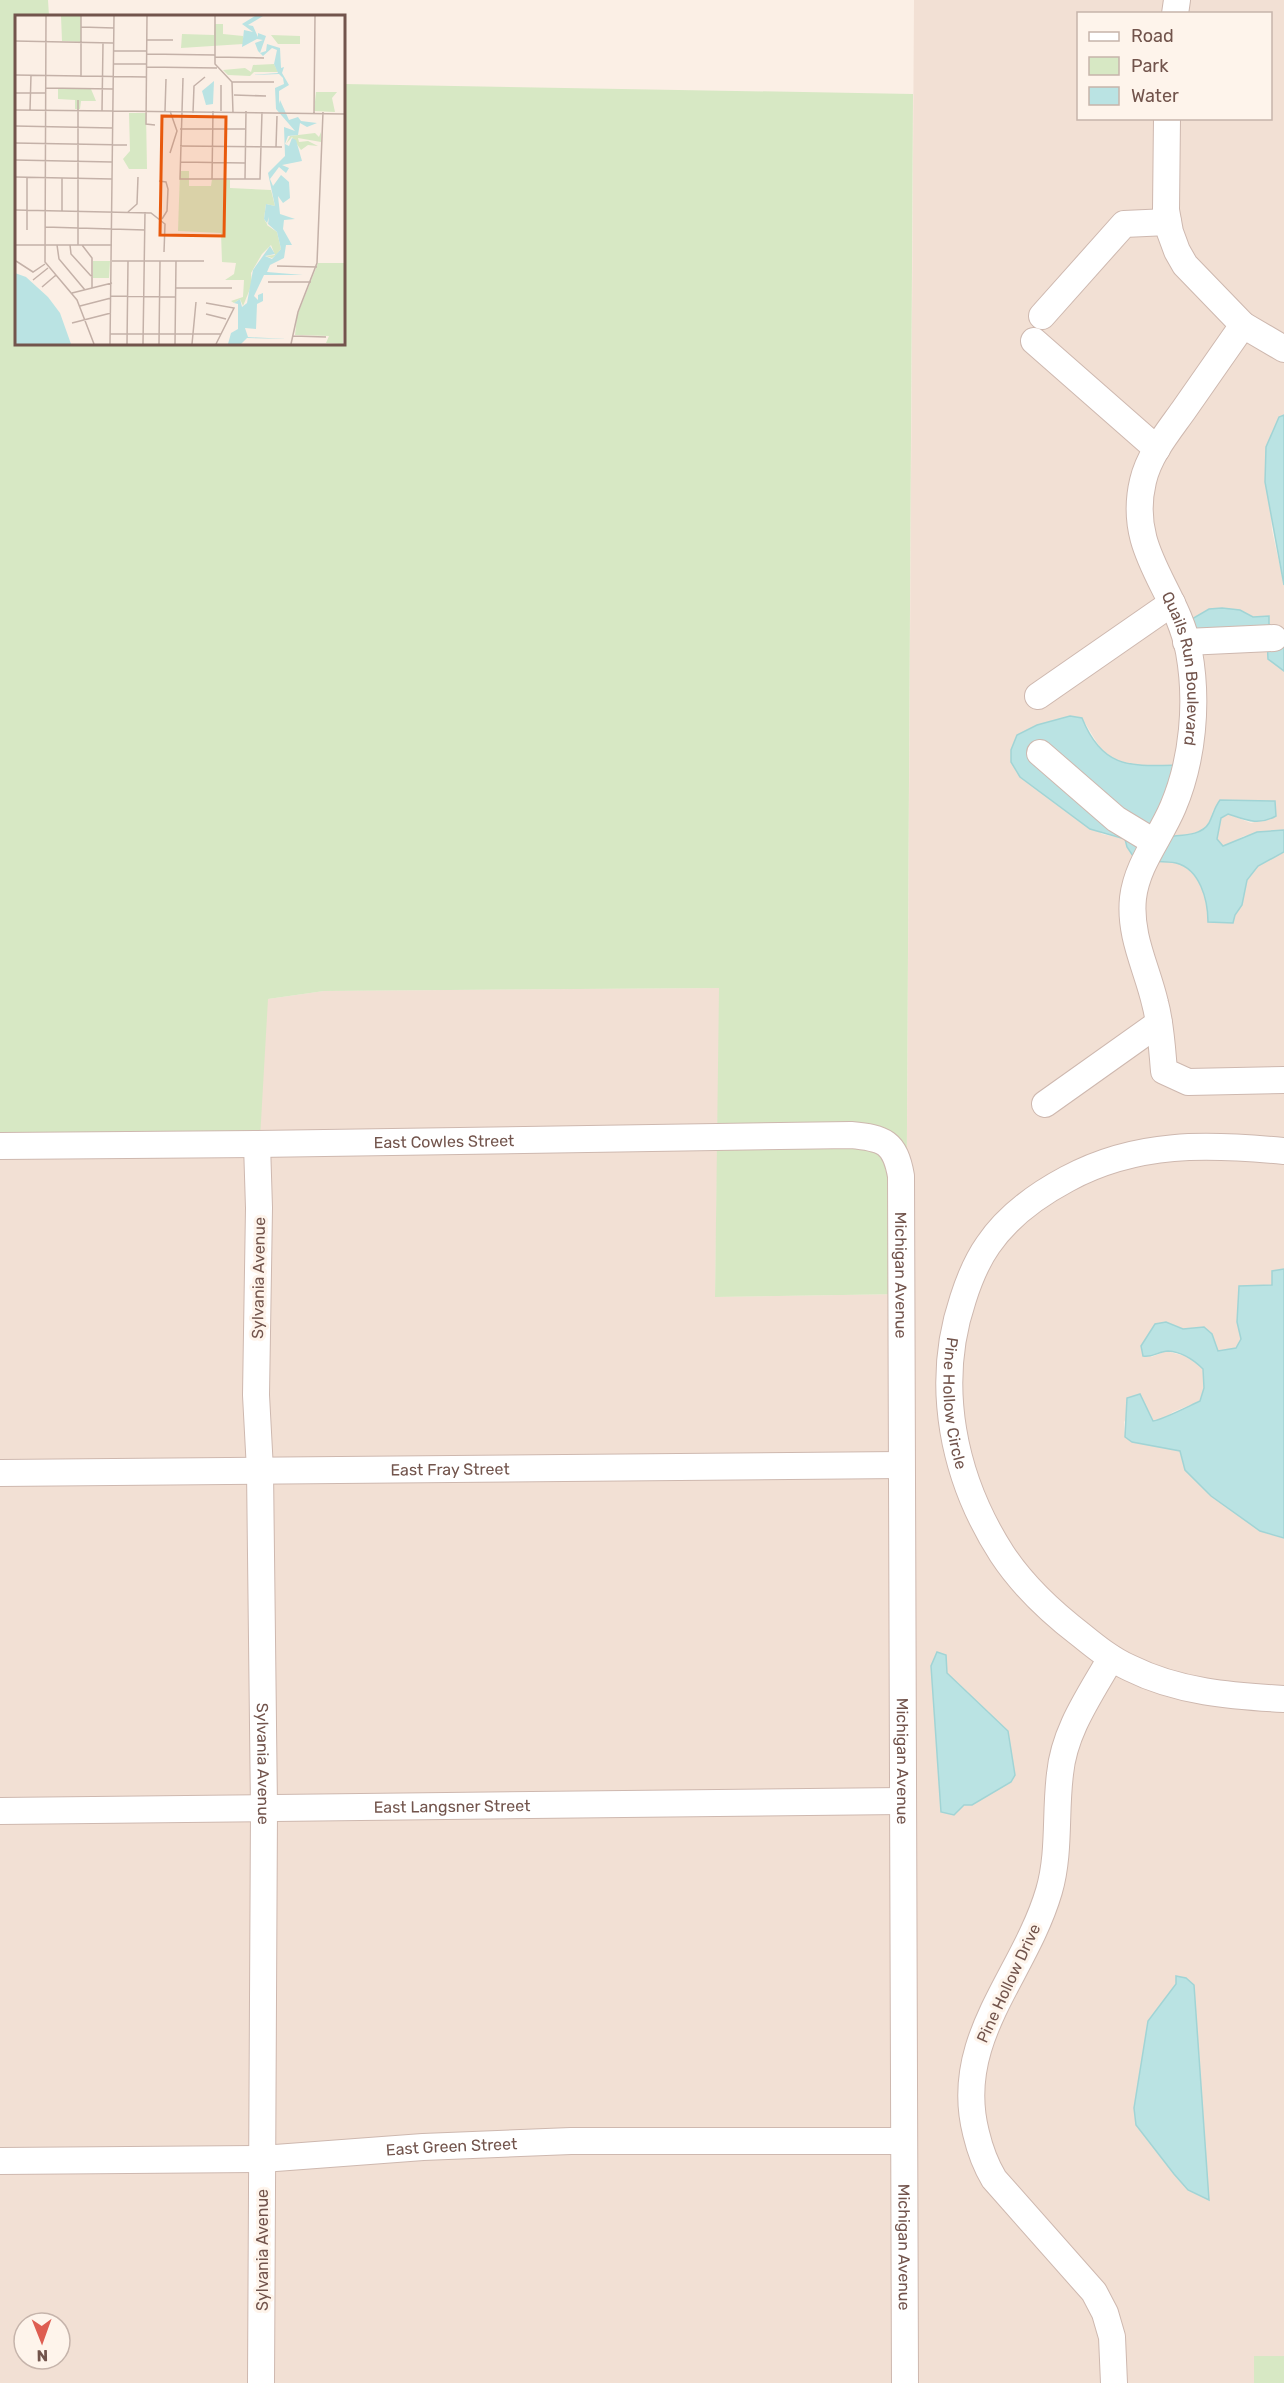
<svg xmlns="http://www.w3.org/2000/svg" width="1284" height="2383" viewBox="0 0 1284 2383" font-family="Rubik,sans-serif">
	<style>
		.residential { fill: #f2e0d4; fill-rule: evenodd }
		.green { fill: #d7e8c4 }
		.water { fill: #bae3e3; stroke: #a1d4d5; stroke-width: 1.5 }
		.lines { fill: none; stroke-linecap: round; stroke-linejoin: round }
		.street-casing { stroke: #ceb8af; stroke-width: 28 }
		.street { stroke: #fff; stroke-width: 26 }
		.labels { text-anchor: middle; stroke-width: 6; stroke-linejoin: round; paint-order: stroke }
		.street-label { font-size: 16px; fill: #72544c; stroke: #fef4eb }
		.inset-road { fill: none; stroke: #c4b1a8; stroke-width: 1.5 }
		.view { fill: #e8590c; fill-opacity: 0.15; stroke: #e8590c; stroke-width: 3 }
		.inset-edge { fill: none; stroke: #72544c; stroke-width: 3 }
	</style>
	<rect width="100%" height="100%" fill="#fbefe5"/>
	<path class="residential" d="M 914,0 L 1284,0 L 1284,415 L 1279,417 L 1266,447 L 1272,530 L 1284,585 L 1284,633 L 1281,635 L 1269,624 L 1268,616 L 1253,617 L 1240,610 L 1209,609 L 1185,623 L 1267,639 L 1284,671 L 1284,830 L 1244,836 L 1223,847 L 1217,839 L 1221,818 L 1228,814 L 1251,823 L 1276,816 L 1275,801 L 1213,810 L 1209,824 L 1197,833 L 1173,836 L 1163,827 L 1181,765 L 1152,766 L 1121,763 L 1111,759 L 1099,746 L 1082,718 L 1070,716 L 1037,725 L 1017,735 L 1011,750 L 1011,762 L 1020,777 L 1102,834 L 1125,839 L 1127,847 L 1137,862 L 1166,861 L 1177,863 L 1189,868 L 1201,886 L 1208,906 L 1235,915 L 1242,905 L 1247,880 L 1258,866 L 1284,852 L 1284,1269 L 1272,1271 L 1272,1285 L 1237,1322 L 1241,1339 L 1236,1348 L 1218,1351 L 1212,1334 L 1204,1327 L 1183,1329 L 1166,1322 L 1151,1357 L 1166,1351 L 1193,1358 L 1203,1369 L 1204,1388 L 1200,1401 L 1173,1412 L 1161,1421 L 1153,1421 L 1140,1395 L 1124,1422 L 1125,1437 L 1133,1442 L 1180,1451 L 1185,1470 L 1260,1531 L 1284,1538 L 1284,2383 L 0,2383 L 0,1140 L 268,999 L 324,991 L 720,988 L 715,1297 L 906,1294 ZM 1078,14 L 1270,14 L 1270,118 L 1078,118 ZM 938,1652 L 946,1656 L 947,1673 L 1008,1731 L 941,1813 L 931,1666 ZM 1176,1984 L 1188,2190 L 1136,2125 L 1134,2108 L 1149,2021 ZM 24,2323 L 60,2323 L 60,2359 L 24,2359 Z"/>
	<path class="green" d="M 0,0 L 48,0 L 49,16 L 16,16 L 16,344 L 344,344 L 344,84 L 913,94 L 906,1294 L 715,1297 L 719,988 L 324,991 L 268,999 L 260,1139 L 0,1140 Z
		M 1254,2356 L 1284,2356 L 1284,2383 L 1254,2383 Z"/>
	<path class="water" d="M 1284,415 L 1284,585 L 1265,482 L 1266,447 L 1279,417 Z
		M 1222,608 L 1240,610 L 1253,617 L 1269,616 L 1269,624 L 1281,635 L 1284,633 L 1284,671 L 1268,659 L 1267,639 L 1194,645 L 1185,623 L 1209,609 Z
		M 1070,716 L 1082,718 C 1103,770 1131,766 1181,765 L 1163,827 L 1173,836 C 1185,835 1202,835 1209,823 C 1213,815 1214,808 1220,800 L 1275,801 L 1276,816 C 1258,826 1246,820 1228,814 L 1221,818 L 1217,839 L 1223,846 L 1257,832 L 1284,830 L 1284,852 L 1258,866 L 1247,880 L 1242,905 L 1235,915 L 1233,923 L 1208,922 C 1208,900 1200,869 1176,863 C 1163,860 1150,862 1137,862 L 1127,847 L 1125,839 L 1090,829 L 1020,777 L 1011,762 L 1011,750 L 1017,735 L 1037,725 Z
		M 1284,1269 L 1284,1538 L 1260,1531 L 1211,1496 L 1185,1470 L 1180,1451 L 1132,1442 L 1125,1437 L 1127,1398 L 1140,1394 L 1153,1421 C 1162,1420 1189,1406 1200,1401 L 1204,1388 L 1203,1369 C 1194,1360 1182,1352 1168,1351 C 1159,1351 1153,1358 1143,1356 L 1141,1346 L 1155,1324 L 1166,1322 L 1183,1329 L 1204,1327 L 1212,1334 L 1218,1351 L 1236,1348 L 1241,1339 L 1237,1322 L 1239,1286 L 1272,1285 L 1272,1271 Z
		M 937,1652 L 946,1655 L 947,1673 L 1008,1731 L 1015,1775 L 1011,1782 L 972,1805 L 964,1805 L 954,1815 L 941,1812 L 931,1666 Z
		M 1176,1976 L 1186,1978 L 1194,1985 L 1209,2200 L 1188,2190 L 1174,2174 L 1136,2125 L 1134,2108 L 1148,2021 L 1176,1984 Z"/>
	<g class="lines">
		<g class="street-casing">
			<g id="street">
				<path d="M 1175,14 L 1177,0"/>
				<path d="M 1167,118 L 1166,210 L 1170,232 L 1177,251 L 1185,265 L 1243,325 L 1284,349"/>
				<path d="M 1042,316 L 1124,224 L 1168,222"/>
				<path id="s1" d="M 1243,325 C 1223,354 1203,382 1183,411 C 1168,432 1149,455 1143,481 C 1126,552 1177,588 1189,652 C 1198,702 1193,760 1173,807 C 1160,838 1137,864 1133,898 C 1129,936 1147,968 1155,1003 C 1161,1025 1162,1048 1164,1071 L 1188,1082 L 1284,1080"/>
				<path d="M 1034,341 L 1157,449"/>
				<path d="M 1186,642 L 1274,638"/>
				<path d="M 1038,696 L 1172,603"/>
				<path d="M 1040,753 L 1116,819 L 1154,842"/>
				<path d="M 1045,1104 L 1159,1023"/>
				<path id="s2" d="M 257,1144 L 259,1208 L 256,1395 L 260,1470 L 264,1809 L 261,2383"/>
				<path id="s3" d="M 0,1146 L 257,1144 L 851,1135 C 884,1138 895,1142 901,1176 L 905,2383"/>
				<path id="s4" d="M 1284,1151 C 1208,1144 1137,1141 1067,1179 C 1037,1195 1007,1217 988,1245 C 976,1262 969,1280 963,1299 C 934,1385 953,1478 1002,1554 C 1023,1586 1051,1612 1081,1635 C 1097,1648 1112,1660 1130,1668 C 1178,1692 1231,1696 1284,1699"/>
				<path id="s5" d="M 0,1473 L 901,1465"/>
				<path d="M 1111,1658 C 1090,1695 1064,1731 1060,1774 C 1055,1813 1060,1853 1049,1891 C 1024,1976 952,2039 976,2133 C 980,2150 985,2164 994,2179 L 1094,2292 L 1105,2313 L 1112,2337 L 1114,2383"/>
				<path id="s6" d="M 0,1811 L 902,1801"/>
				<path id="s7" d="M 0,2161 L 262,2159 L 423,2147 L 571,2141 L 904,2141"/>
			</g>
		</g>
		<use href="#street" class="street"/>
	</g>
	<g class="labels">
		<g class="street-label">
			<text dy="6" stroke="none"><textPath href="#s1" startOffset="382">Quails Run Boulevard</textPath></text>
			<text dy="6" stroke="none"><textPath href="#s3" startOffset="444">East Cowles Street</textPath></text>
			<text dy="6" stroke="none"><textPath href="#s3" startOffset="1023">Michigan Avenue</textPath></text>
			<text transform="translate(258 1278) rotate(-89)" y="6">Sylvania Avenue</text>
			<text dy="6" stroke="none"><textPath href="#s4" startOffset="492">Pine Hollow Circle</textPath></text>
			<text dy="6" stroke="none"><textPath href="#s5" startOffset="450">East Fray Street</textPath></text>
			<text dy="6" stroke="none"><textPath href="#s3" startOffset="1509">Michigan Avenue</textPath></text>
			<text dy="6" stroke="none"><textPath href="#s2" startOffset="620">Sylvania Avenue</textPath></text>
			<text dy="6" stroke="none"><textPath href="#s6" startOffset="452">East Langsner Street</textPath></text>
			<text transform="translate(1008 1983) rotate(-65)" y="6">Pine Hollow Drive</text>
			<text dy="6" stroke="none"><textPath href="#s7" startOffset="452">East Green Street</textPath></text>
			<text dy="6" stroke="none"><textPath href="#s3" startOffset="1995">Michigan Avenue</textPath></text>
			<text transform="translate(262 2250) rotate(-90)" y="6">Sylvania Avenue</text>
		</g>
	</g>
	<g transform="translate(15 15)">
		<rect width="330" height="330" fill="#fbefe5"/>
		<path d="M 46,1 L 66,1 L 66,27 L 47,26 ZM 200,9 L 208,9 L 208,19 L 228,21 L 228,29 L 166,33 L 167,19 L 199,20 ZM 256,20 L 285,21 L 285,29 L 263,29 ZM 259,49 L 263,57 L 239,57 L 235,61 L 213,60 L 208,55 L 230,53 L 236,57 L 238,50 ZM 43,73 L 76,74 L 81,86 L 66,86 L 65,94 L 60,94 L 60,85 L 43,84 ZM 301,77 L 322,77 L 317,83 L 320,97 L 299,96 ZM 114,98 L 131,98 L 132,154 L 114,154 L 108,144 L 115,136 ZM 306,117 L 306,127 L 283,123 L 284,127 L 293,126 L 303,131 L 293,130 L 286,135 L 277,122 L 271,129 L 275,121 L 300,118 L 304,122 ZM 165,156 L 174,156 L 174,171 L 196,171 L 197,164 L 215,165 L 215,173 L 256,175 L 260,191 L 251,189 L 249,204 L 252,209 L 254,202 L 252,210 L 262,217 L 266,234 L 261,240 L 257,243 L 251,241 L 260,240 L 256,230 L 247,239 L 236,258 L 237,269 L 228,291 L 225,284 L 219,288 L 216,286 L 228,282 L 229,265 L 210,265 L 219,259 L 221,248 L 207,247 L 206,218 L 163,216 ZM 78,246 L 95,246 L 94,263 L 78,263 ZM 303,248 L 330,248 L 328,329 L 311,328 L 314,321 L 280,320 L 282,301 Z" fill="#d7e8c4"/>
		<path d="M 240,1 L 248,1 L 233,10 L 238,11 L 243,22 L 243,18 L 251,21 L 245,38 L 251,36 L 252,29 L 265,33 L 266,53 L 269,52 L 267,58 L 274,70 L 264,76 L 264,89 L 265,85 L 274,105 L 283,102 L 286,106 L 302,108 L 292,112 L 285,108 L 283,120 L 273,121 L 270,129 L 274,131 L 277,123 L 281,125 L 287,146 L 267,150 L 274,153 L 271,158 L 264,152 L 255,164 L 258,171 L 266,160 L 274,167 L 275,183 L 268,188 L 263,181 L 265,199 L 280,204 L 269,205 L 268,214 L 277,230 L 271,230 L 269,243 L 255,250 L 252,257 L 288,260 L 249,260 L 239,281 L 243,285 L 243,280 L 248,278 L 248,286 L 242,289 L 241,314 L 230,313 L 233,322 L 272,324 L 232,323 L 226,329 L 213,329 L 216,318 L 223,314 L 223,289 L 219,288 L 225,284 L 227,292 L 232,288 L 238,255 L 255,231 L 260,239 L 250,241 L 257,244 L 266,234 L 262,217 L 253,209 L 254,202 L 252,208 L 249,204 L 251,189 L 260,191 L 253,158 L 270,141 L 269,112 L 280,116 L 261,94 L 260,73 L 269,69 L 268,63 L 264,59 L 236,60 L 263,58 L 259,49 L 262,35 L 257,33 L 248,41 L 243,36 L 240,28 L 248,25 L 242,24 L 227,32 L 229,15 L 238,17 L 227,9 ZM 199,66 L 198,89 L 191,90 L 187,76 ZM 0,258 L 11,262 L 33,282 L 45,298 L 56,329 L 0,329 Z" fill="#bae3e3"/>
		<path class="inset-road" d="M 31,1 L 30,247 L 62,285 L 79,329M 132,1 L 131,109 L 140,110M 200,1 L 200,49 L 217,67 L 218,98M 66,12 L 99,13M 132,25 L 158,25M 0,26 L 98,28M 98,36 L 132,36M 132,39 L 200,40M 200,42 L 249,43M 98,49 L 132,49M 132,52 L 202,53M 0,60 L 132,62M 66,62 L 66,1M 168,63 L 165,164 L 245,164 L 247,97M 217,67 L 259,67M 31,73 L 98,74M 0,78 L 31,78M 219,80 L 251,81M 63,85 L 63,230M 0,95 L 98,96M 15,95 L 16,60M 87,96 L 88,28M 98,96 L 330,99M 150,96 L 151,64M 206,96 L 206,70M 178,98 L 179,71 L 190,62M 299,99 L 300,1M 0,111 L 98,113M 165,114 L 231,114M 0,128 L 112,130M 165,131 L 267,132M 261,132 L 262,101M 155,138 L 162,116 L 155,96M 0,145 L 97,147M 165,147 L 230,148M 0,162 L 97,164M 197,164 L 198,96M 230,164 L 231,96M 144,166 L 151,167 L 153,174 L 152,196 L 147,204M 0,195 L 136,198 L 150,209 L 149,237M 47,196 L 47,163M 113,197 L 122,189 L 123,162M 30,212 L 130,215M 12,215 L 12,162M 0,230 L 97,230M 42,230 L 44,244 L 70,275M 55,230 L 56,239 L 76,261M 67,230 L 77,243 L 77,273M 1,246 L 18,257 L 30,249M 97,246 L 189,246M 262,251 L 302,252M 18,265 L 33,253M 253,267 L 296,267M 27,272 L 41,260M 161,273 L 217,273M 57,278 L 97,268M 96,281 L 161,282M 191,288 L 219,293 L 201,329M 65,291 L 96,283M 191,299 L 211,304M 57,308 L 96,298M 95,319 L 206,319M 278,321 L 311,322M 95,329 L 99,1M 112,329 L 113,246M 128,329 L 130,197M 144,329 L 145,246M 160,329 L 161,246M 177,329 L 181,287M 276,329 L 283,297 L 302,248 L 308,97"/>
		<path class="view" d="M 147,101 L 211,102 L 209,221 L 145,220 Z"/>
		<rect width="330" height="330" class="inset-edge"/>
	</g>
	<rect x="1077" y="12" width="195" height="108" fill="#fef4eb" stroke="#c6b4ab" stroke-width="1.5"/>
	<rect x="1089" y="32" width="30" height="9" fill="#ffffff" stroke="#c6b4ab" stroke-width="1.5"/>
	<text x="1131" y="42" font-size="18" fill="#72544c">Road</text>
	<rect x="1089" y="57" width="30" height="18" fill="#d7e8c4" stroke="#c6b4ab" stroke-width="1.5"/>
	<text x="1131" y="72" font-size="18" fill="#72544c">Park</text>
	<rect x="1089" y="87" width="30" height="18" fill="#bae3e3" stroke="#c6b4ab" stroke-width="1.5"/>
	<text x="1131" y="102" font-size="18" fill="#72544c">Water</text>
	<g transform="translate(42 2341) rotate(179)"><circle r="28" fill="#fef4eb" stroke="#c6b4ab" stroke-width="1.5"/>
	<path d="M0-4.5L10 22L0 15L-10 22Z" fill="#de5d51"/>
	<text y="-9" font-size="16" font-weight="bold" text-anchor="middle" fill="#72544c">N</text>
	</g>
</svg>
